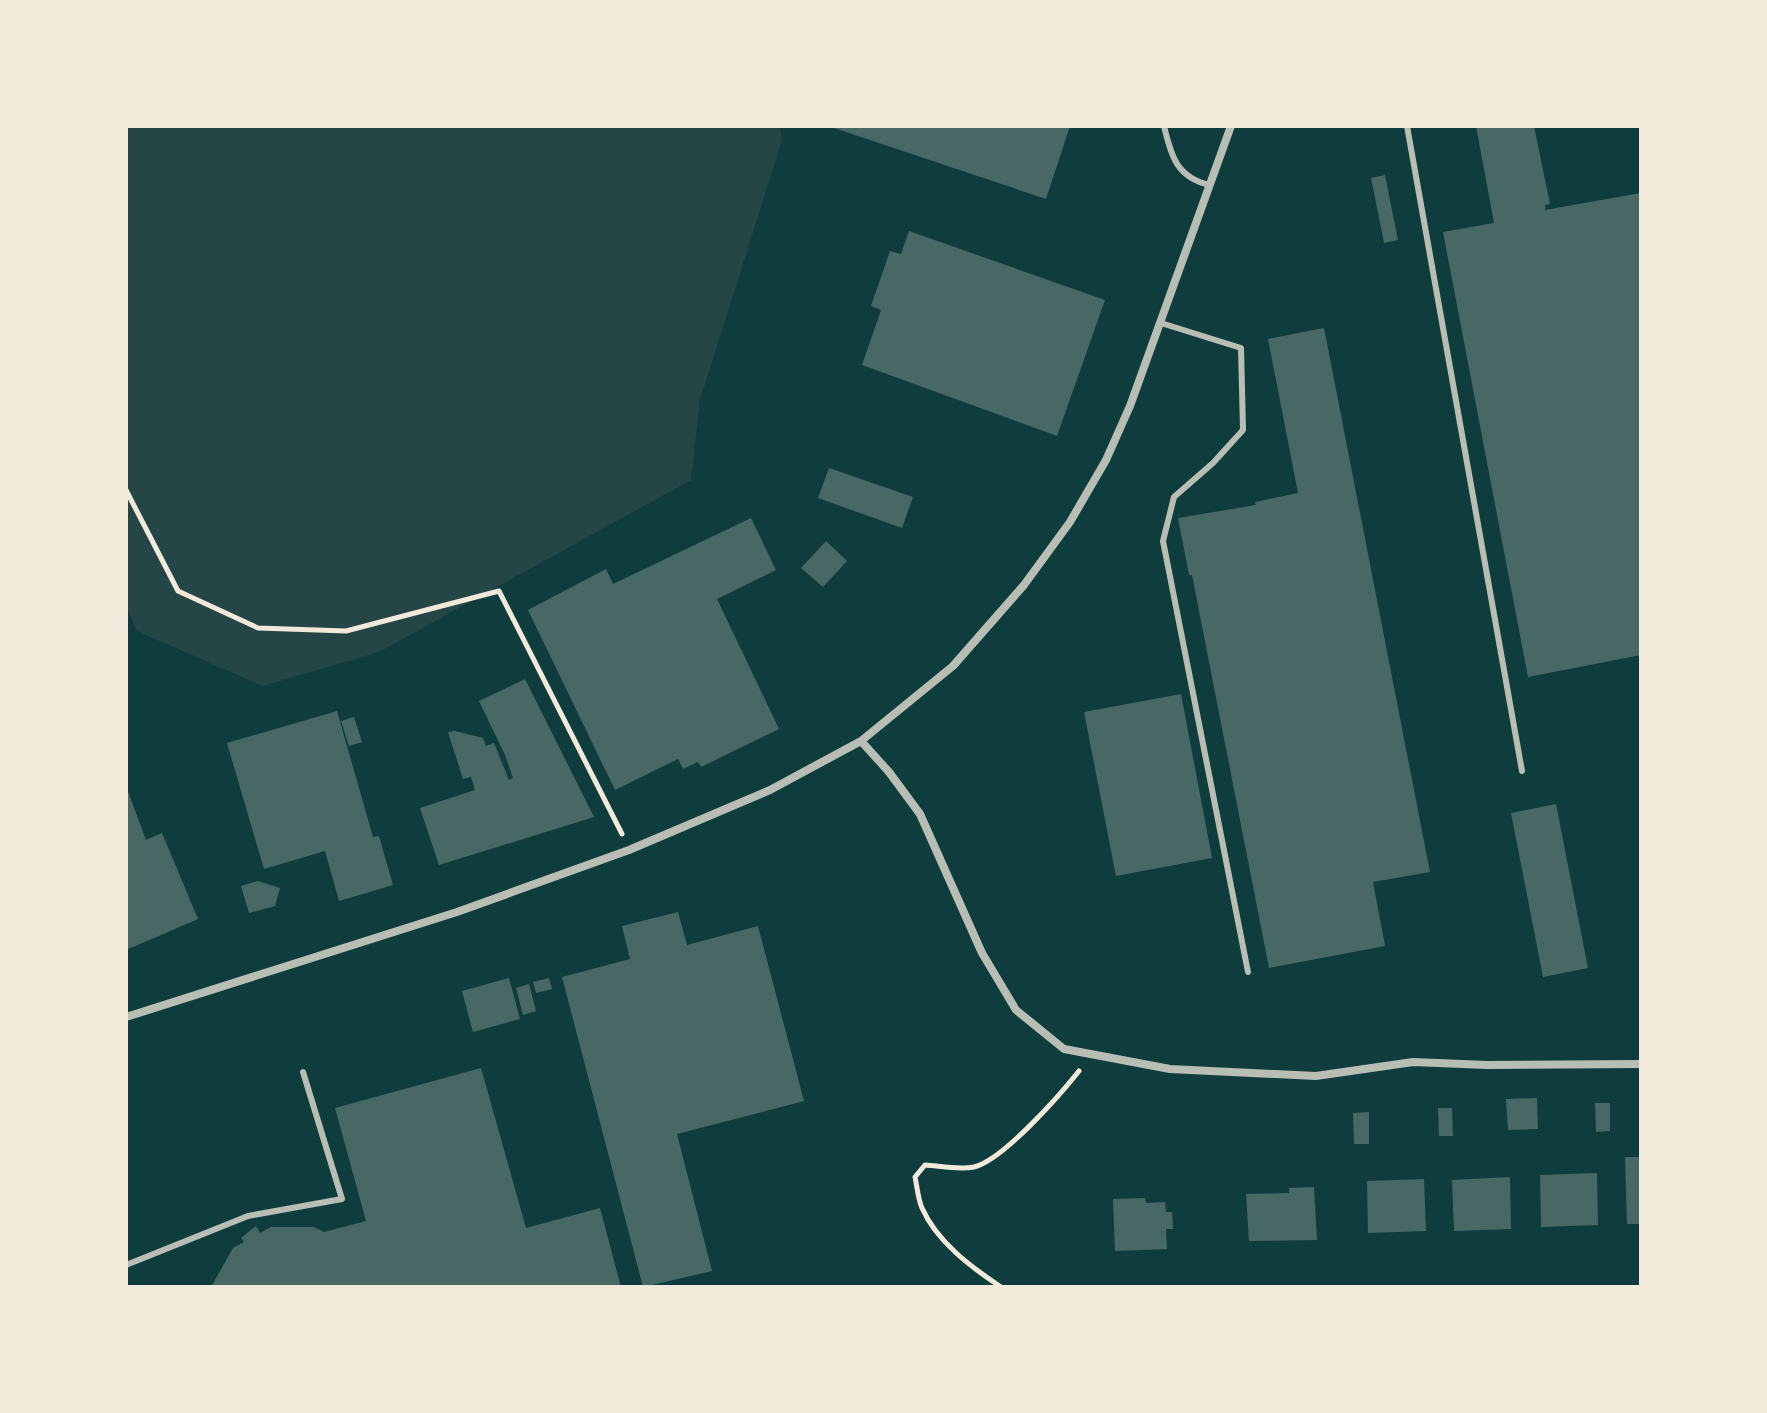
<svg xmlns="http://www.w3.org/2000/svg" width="1767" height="1413" viewBox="0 0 1767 1413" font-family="Overpass,sans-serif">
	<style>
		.green { fill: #244646 }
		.building { fill: #486865 }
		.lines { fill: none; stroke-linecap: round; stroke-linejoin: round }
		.path { stroke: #f1e9da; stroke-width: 5 }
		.service { stroke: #b8beb3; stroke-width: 6 }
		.minor { stroke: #b8beb3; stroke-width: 8 }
	</style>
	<rect width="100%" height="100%" fill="#0f3d3e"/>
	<path class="green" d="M 126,126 L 780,126 L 782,140 L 700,400 L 691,480 L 379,652 L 263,686 L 137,631 L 126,606 Z"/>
	<path class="building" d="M 828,126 L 1070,126 L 1046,199 Z
		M 1476,126 L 1534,126 L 1550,204 L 1545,205 L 1545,210 L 1641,193 L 1641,655 L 1528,677 L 1443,232 L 1494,223 Z
		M 1385,175 L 1398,240 L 1384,243 L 1371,178 Z
		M 909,231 L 1105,300 L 1057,436 L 862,365 L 881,310 L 871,306 L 890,251 L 901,254 Z
		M 1324,328 L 1430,872 L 1373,882 L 1385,946 L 1269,968 L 1192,575 L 1189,575 L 1178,518 L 1256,505 L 1255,502 L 1298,493 L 1268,339 Z
		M 829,468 L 913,497 L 902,528 L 818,498 Z
		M 751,518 L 776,570 L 717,599 L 779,729 L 701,767 L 698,762 L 683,769 L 678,759 L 615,790 L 528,610 L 606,569 L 613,584 Z
		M 826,541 L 847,561 L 823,587 L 801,568 Z
		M 525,679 L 594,817 L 439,865 L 420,808 L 475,790 L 471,777 L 463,779 L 448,732 L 455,731 L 483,738 L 486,746 L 494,743 L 509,780 L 513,778 L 505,755 L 479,701 Z
		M 1181,694 L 1212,858 L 1116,876 L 1084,712 Z
		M 337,711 L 373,837 L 379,836 L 393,885 L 339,901 L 325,851 L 264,869 L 227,743 Z
		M 354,717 L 362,742 L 349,746 L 341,721 Z
		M 126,786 L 146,840 L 162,833 L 198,919 L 126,950 Z
		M 1556,804 L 1588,968 L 1543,977 L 1511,813 Z
		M 258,881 L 280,888 L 275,906 L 249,913 L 241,886 Z
		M 678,912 L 687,945 L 758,926 L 804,1101 L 677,1134 L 712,1271 L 643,1287 L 562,977 L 630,959 L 622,926 Z
		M 509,978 L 520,1019 L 473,1032 L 462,991 Z
		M 549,978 L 552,989 L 536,993 L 533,982 Z
		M 529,984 L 536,1011 L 523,1015 L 516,988 Z
		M 481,1068 L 526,1228 L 600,1208 L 621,1287 L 211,1287 L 233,1248 L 244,1242 L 241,1238 L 256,1226 L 260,1233 L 271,1227 L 314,1227 L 324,1232 L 366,1221 L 335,1108 Z
		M 1537,1098 L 1538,1129 L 1508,1130 L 1506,1099 Z
		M 1595,1103 L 1610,1103 L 1610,1131 L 1596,1132 Z
		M 1438,1108 L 1452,1108 L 1453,1136 L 1439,1136 Z
		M 1369,1112 L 1369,1144 L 1354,1144 L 1353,1113 Z
		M 1625,1157 L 1641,1157 L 1641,1224 L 1627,1224 Z
		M 1597,1173 L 1598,1225 L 1541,1227 L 1540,1175 Z
		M 1510,1177 L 1511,1229 L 1454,1231 L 1452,1180 Z
		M 1424,1179 L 1426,1231 L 1368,1233 L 1367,1181 Z
		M 1314,1187 L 1317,1240 L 1249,1241 L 1246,1194 L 1289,1193 L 1289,1188 Z
		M 1145,1198 L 1146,1203 L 1165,1202 L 1166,1212 L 1172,1212 L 1173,1229 L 1166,1229 L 1167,1249 L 1115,1251 L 1113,1199 Z"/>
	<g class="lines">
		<path class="path" d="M 126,490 L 178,591 L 258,628 L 346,631 L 499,591 L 622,834
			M 1001,1287 C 971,1267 937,1242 922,1208 C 918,1199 917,1186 915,1177 L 925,1165 C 940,1166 959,1170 974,1167 C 1003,1160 1060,1095 1079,1071"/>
		<path class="service" d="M 1164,126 C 1171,156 1177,178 1210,185
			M 1407,126 L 1522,771
			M 1161,323 L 1241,348 L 1243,430 L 1213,463 L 1174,497 L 1163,541 L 1248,972
			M 126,1265 L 248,1216 L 342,1199 L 303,1072"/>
		<path class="minor" d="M 861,741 L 889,772 L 920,814 L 982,953 L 1016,1010 L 1064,1049 L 1170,1069 L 1316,1076 L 1413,1062 L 1487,1065 L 1641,1064
			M 126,1017 L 457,912 L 629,850 L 770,790 L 861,741 L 953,666 L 1024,585 L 1070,522 L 1106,460 L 1130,406 L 1231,126"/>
	</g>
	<rect width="1767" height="1413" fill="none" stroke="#f1e9da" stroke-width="256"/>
</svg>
